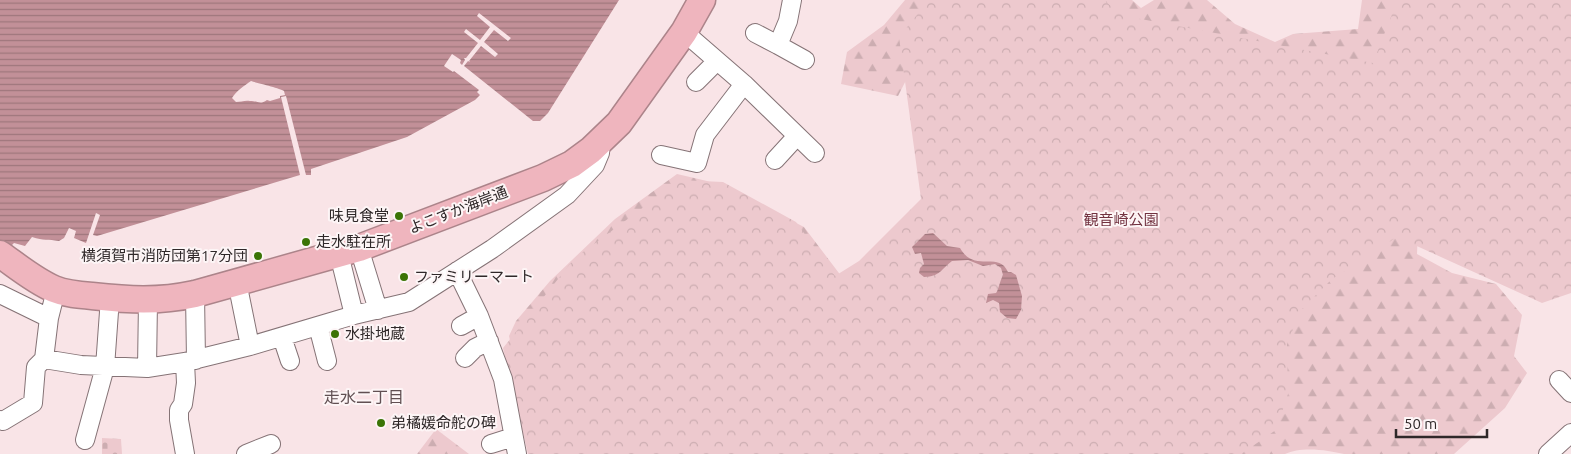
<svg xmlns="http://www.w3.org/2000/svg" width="1571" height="454" viewBox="0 0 1571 454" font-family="Ubuntu,'Noto Sans JP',sans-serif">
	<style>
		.forest { fill: url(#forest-firs) }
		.cemetery { fill: url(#cemetery-stones) }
		.park { fill: url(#park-crowns) }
		.water { fill: url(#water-rules); fill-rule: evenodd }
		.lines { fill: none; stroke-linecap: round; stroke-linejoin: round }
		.minor-casing { stroke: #857376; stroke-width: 20 }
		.highway-casing { stroke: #ac848a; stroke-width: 29 }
		.minor { stroke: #fff; stroke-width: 18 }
		.highway { stroke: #efb5be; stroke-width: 26 }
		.poi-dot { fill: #3b7406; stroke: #fdf5f6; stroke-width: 2 }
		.labels { text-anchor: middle; stroke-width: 4; stroke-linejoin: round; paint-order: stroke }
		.street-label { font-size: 15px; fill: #2f2829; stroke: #fdf5f6 }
		.poi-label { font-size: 15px; fill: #2f2829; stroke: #fdf5f6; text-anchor: start }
		.park-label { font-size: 15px; fill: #723240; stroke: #fdf5f6 }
		.neighbourhood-label { font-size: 16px; fill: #615053; stroke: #fdf5f6 }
	</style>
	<defs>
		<pattern id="forest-firs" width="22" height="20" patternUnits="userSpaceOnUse" patternTransform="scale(1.25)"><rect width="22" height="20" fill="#edc9ce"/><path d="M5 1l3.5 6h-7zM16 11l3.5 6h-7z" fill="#ccadb1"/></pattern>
		<pattern id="cemetery-stones" width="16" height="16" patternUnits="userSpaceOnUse" patternTransform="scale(1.25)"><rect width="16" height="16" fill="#edc9ce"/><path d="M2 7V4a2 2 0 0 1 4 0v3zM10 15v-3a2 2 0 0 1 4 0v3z" fill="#ccadb1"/></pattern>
		<pattern id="park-crowns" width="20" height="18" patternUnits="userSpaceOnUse" patternTransform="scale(1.25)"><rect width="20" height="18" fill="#edc9ce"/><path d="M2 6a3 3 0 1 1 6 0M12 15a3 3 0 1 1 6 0" fill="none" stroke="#ccadb1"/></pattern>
		<pattern id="water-rules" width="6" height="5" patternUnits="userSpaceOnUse" patternTransform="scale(1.25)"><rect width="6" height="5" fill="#c29098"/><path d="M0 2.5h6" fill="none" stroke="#9e767c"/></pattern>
	</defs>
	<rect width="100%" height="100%" fill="#f9e4e7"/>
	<path class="forest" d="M 905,0 L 1132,0 L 1141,8 L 1154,0 L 1207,0 L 1235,24 L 1275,42 L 1293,34 L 1358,29 L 1362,0 L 1529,0 L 1571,86 L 1418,229 L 1417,254 L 1452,273 L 1496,284 L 1522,315 L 1514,356 L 1527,373 L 1505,408 L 1454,454 L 1344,454 C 1328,450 1301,446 1285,454 L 543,454 L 528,420 L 509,336 L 516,321 L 550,281 L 615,219 L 677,174 L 707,181 L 767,208 L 804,227 L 848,285 L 941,302 L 930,33 L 898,96 L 841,84 L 847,52 L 884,25 Z
		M 436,429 L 469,454 L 417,454 Z"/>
	<path class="cemetery" d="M 102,438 L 121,439 L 122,454 L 102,454 Z"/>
	<path class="park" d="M 929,0 L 1103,0 L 1125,16 L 1373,63 L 1396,4 L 1392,0 L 1571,0 L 1571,293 L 1542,303 L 1397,237 L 1331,280 L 1301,310 L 1287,344 L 1288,394 L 1276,430 L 1241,454 L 528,454 L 503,348 L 574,259 L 680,180 L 723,182 L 796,222 L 835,276 L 859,261 L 921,199 L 899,37 Z"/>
	<path class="water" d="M 0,0 L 619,0 L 548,113 L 540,121 L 533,121 L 464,66 L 468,61 L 470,62 L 469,61 L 481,46 L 495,57 L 498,54 L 484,42 L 494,30 L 508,41 L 511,38 L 479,13 L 477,16 L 490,27 L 480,40 L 466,29 L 464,32 L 478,43 L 466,58 L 464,58 L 465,60 L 462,65 L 460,63 L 461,60 L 452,54 L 444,66 L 453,72 L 454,71 L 479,90 L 477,92 L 480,95 L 475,100 L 407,137 L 311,169 L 311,175 L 306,175 L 286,96 L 281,97 L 300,175 L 97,236 L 93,235 L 100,215 L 96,213 L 86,243 L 74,238 L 76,231 L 69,228 L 64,238 L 59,241 C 48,239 44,241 32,237 L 25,246 L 14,243 L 9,248 L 0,242 ZM 251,81 C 257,83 280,88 284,91 L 285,95 L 280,96 L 280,98 L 270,101 L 267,100 C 260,105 258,101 250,101 C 245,100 241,102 236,102 L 232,98 C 237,90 244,86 251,81 Z
		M 933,233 L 947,246 L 960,248 C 975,274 998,250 1008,272 L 1011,272 L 1016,275 L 1022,296 L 1021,310 L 1016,319 L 1007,318 L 1000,312 L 999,303 L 993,300 L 986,303 L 988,294 L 996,293 C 998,291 1000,281 1003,275 L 1001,268 L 995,264 L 983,266 L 968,260 L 952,261 C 940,270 941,276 924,277 L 919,273 L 920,268 L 924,264 L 921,253 L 915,254 L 912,247 L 925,234 Z"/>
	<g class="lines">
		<g class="minor-casing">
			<path id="minor" d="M 684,32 L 744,84 L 815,153
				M 755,33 L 778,45 L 788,21 L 792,0
				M 778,45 L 805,60
				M 696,82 L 717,61
				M 661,155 L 697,163 L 705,135 L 744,84
				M 775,160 L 797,136
				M 359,248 L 378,310
				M 339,254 L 354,315
				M 457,271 L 479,316 L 503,379 L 517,454
				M 237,282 L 250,346
				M 56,290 L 49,318 L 44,359 L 81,365 L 147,368 L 185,362 L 250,346 L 354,315 L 409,302 L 492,249 L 567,195 L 595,165 L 600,153 L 601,141
				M 0,294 L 49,318
				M 195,294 L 196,360
				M 318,326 L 327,361
				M 461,326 L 479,316
				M 282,337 L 290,361
				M 465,358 L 475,348 L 489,341
				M 147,368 L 148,301
				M 1559,380 L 1571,393
				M 0,420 L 3,421 L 33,403 L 36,367 L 44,359
				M 85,440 L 105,367 L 110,298
				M 491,444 L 513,437
				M 185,454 L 179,420 L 179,410 L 183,404 L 186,383 L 185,362
				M 246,454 L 271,444
				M 1548,454 L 1571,433"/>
		</g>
		<g class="highway-casing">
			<path id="highway" d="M 0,254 C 17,266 35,281 54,289 C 66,294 79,295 92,296 C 129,300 158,302 195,294 L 359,248 L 543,178 L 572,164 L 591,150 L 619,123 L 684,32 L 702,0"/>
		</g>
		<use href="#minor" class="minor"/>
		<use href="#highway" class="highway"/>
	</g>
	<g class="poi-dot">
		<circle cx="399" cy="216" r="5"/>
		<circle cx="306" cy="242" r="5"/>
		<circle cx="258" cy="256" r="5"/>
		<circle cx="404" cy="277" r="5"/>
		<circle cx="335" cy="334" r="5"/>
		<circle cx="381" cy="423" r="5"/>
	</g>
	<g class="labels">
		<g class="street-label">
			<text transform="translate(458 210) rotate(-21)" y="5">よこすか海岸通</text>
		</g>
		<g class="poi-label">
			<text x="389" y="221" text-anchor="end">味見食堂</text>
			<text x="316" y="247">走水駐在所</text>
			<text x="248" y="261" text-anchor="end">横須賀市消防団第17分団</text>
			<text x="414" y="282">ファミリーマート</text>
			<text x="345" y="339">水掛地蔵</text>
			<text x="391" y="428">弟橘媛命舵の碑</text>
		</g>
		<g class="park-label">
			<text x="1121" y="225">観音崎公園</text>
		</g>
		<g class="neighbourhood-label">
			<text x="364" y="403">走水二丁目</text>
		</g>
	</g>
	<path d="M1396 429v8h91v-8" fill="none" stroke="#2f2829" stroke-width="2.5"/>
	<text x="1404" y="429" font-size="15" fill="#2f2829" stroke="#fdf5f6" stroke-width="4" paint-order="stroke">50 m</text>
</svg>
